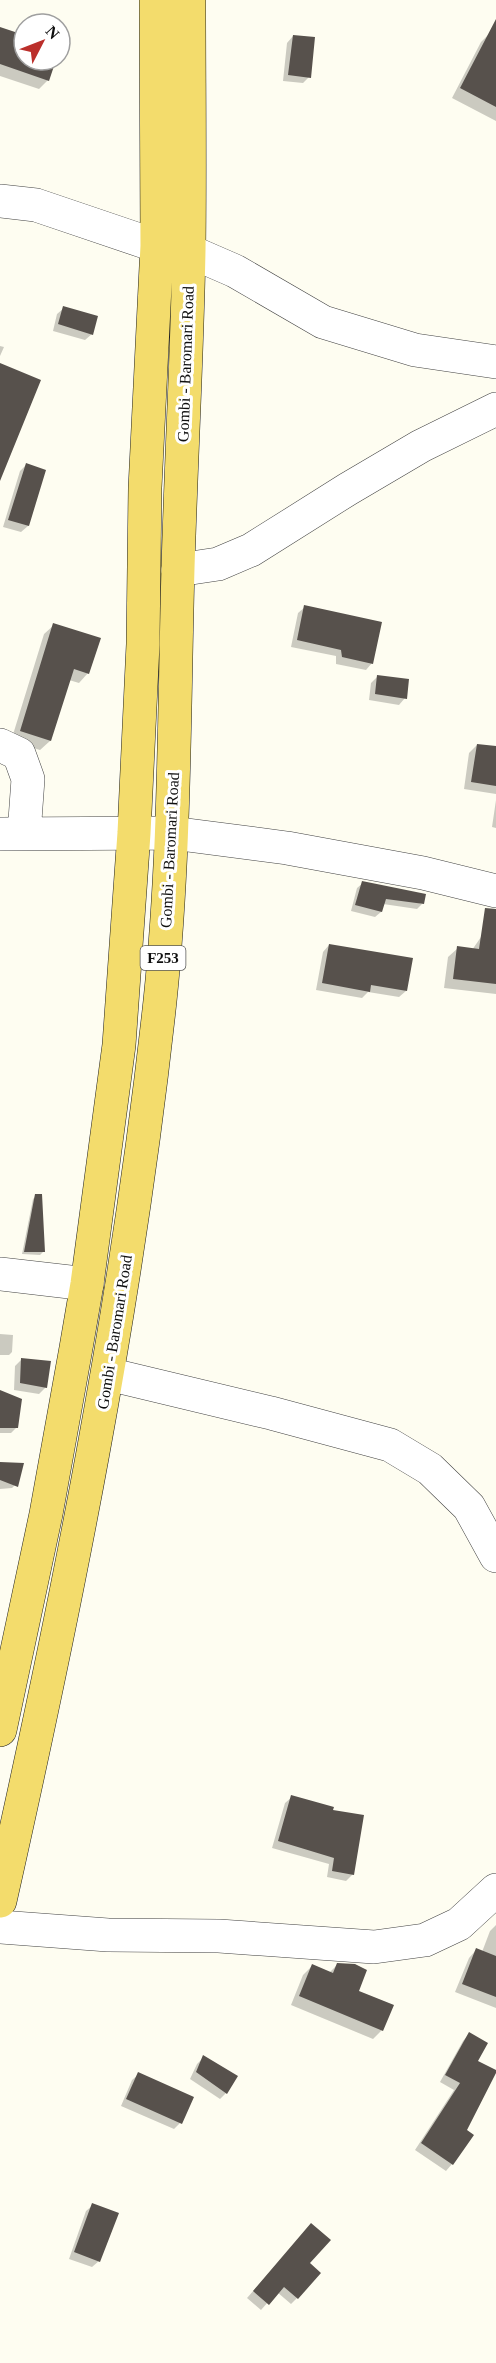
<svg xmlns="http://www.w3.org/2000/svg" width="496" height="2363" viewBox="0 0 496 2363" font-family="'Times New Roman',serif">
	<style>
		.shadow { fill: #0003 }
		.building { fill: #57514c }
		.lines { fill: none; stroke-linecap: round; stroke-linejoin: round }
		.minor-casing { stroke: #424242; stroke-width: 34 }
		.major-casing { stroke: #202020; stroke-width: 34 }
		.minor { stroke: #fff; stroke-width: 33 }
		.major { stroke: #f3dc6c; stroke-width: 33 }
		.labels { text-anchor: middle; stroke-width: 6; stroke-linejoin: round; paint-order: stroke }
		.shield { fill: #fff; stroke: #575757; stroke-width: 1.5 }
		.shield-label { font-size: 15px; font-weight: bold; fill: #0f0f0f }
		.street-label { font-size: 16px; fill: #0f0f0f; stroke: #fff }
	</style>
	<rect width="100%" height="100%" fill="#fefdf1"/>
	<path class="shadow" d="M 0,29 L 24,37 L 24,60 L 54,60 L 48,80 L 39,89 L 0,76 Z
		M 490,33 L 496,36 L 496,121 L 452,98 L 481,42 Z
		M 293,36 L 309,77 L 303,83 L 283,81 L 287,43 Z
		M 64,308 L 92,334 L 85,340 L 53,331 L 57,314 Z
		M 0,346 L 4,347 L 0,356 Z
		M 26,465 L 45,471 L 28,526 L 21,532 L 3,527 L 20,471 Z
		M 305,607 L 372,663 L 366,670 L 336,664 L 336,656 L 291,647 L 298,613 Z
		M 54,625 L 88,673 L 79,683 L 69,680 L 50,741 L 40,750 L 11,741 L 44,634 Z
		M 378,676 L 405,698 L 399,705 L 369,700 L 371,683 Z
		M 477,745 L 496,747 L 496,794 L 464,789 L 469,753 Z
		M 496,800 L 496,828 L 492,827 Z
		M 363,883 L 422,904 L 417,909 L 383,904 L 381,912 L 375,917 L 351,911 L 357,888 Z
		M 481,937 L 496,939 L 496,994 L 444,988 L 448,957 L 458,948 L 472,950 Z
		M 329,945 L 406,991 L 399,997 L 368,992 L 362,998 L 316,990 L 323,952 Z
		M 36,1196 L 43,1252 L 40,1255 L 22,1254 L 33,1199 Z
		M 0,1334 L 13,1335 L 12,1352 L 9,1355 L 0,1355 Z
		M 21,1360 L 46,1387 L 39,1394 L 14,1390 L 15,1366 Z
		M 0,1393 L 17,1427 L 11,1433 L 0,1433 Z
		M 0,1463 L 18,1482 L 12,1488 L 0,1489 Z
		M 292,1797 L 353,1874 L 346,1881 L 327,1877 L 329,1864 L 272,1848 L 285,1803 Z
		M 496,1925 L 496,2008 L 455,1992 L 469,1958 L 476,1950 L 482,1952 L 490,1931 Z
		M 337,1965 L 382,2030 L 373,2039 L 291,2005 L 303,1975 L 312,1966 L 329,1973 Z
		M 469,2034 L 476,2062 L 465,2131 L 452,2164 L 446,2171 L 415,2150 L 454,2090 L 440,2082 L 463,2041 Z
		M 204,2057 L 226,2093 L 220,2099 L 190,2079 L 197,2064 Z
		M 139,2074 L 180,2123 L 174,2129 L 121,2106 L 132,2080 Z
		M 93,2205 L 99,2261 L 92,2267 L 69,2259 L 86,2211 Z
		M 305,2232 L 308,2263 L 297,2298 L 291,2304 L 277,2292 L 261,2310 L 247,2298 Z"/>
	<path class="building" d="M 496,19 L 496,107 L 460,88 Z
		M 0,27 L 24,35 L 24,60 L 56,60 L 49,81 L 0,64 Z
		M 293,35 L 315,37 L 311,78 L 288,75 Z
		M 63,306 L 98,316 L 93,335 L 58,324 Z
		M 0,363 L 41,380 L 0,481 Z
		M 26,463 L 46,470 L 29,526 L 8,520 Z
		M 304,605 L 382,622 L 373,664 L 342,657 L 341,650 L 297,640 Z
		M 53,623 L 101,638 L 89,674 L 74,669 L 51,741 L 20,731 Z
		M 377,675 L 409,679 L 407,699 L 375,694 Z
		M 477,744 L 496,746 L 496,786 L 471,782 Z
		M 362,881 L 426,894 L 424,904 L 386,899 L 382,912 L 355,905 Z
		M 485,908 L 496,909 L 496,984 L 453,979 L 457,946 L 479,949 Z
		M 329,944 L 413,958 L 407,991 L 371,985 L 370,992 L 322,983 Z
		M 35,1194 L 42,1194 L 45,1252 L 24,1252 Z
		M 21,1358 L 51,1361 L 47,1388 L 20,1383 Z
		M 0,1390 L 22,1399 L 18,1428 L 0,1428 Z
		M 0,1462 L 24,1463 L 18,1487 L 0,1480 Z
		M 291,1795 L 334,1807 L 333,1810 L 364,1815 L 354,1875 L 332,1871 L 334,1858 L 278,1841 Z
		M 476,1948 L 496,1956 L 496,1997 L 462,1984 Z
		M 337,1963 L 355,1964 L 367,1970 L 359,1991 L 394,2005 L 383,2031 L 299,1996 L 312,1964 L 333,1973 Z
		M 469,2032 L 488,2043 L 478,2061 L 496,2070 L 496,2073 L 467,2130 L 474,2135 L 453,2165 L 421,2143 L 460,2083 L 445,2075 Z
		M 203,2055 L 238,2076 L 227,2094 L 196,2072 Z
		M 138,2072 L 194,2097 L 182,2124 L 126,2099 Z
		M 92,2203 L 119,2213 L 100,2262 L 74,2252 Z
		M 311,2223 L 331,2240 L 310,2263 L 321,2273 L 298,2299 L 284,2287 L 269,2305 L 253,2291 Z"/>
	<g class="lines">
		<g class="minor-casing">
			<path id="minor" d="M 0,201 L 36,205 L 157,246
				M 189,251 L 235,271 L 323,322 L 415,350 L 496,362
				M 178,570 L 218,564 L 251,550 L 348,489 L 421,446 L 496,409
				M 0,745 L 19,754 L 28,779 L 24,834
				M 0,834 L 172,833 L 287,848 L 423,873 L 496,891
				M 0,1274 L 87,1284
				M 108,1374 L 271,1413 L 390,1445 L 430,1469 L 469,1507 L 496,1556
				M 0,1927 L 108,1935 L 219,1936 L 374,1947 L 425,1940 L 459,1924 L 496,1890"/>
		</g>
		<g class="major-casing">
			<path id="major" d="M 0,1730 L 46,1514 L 76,1348 L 87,1284 L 119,1045 L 134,833 L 143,644 L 145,488 L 157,246 L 156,0
				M 0,1901 C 67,1603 127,1306 160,1001 C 175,857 174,713 178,568 C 181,462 187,356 189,250 C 190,167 189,83 189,0"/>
		</g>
		<use href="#minor" class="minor"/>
		<use href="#major" class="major"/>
	</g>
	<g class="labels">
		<rect class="shield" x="140.5" y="946" width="45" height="24" rx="4.5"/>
		<g class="shield-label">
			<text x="163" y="963">F253</text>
		</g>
		<g class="street-label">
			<text transform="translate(185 364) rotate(-88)" y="6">Gombi - Baromari Road</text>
			<text transform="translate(169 850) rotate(-87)" y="6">Gombi - Baromari Road</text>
			<text transform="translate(114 1332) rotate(-81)" y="6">Gombi - Baromari Road</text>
		</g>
	</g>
	<g transform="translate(42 42) rotate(48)"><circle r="28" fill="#ffffff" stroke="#9f9f9f" stroke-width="1.5"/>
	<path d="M0-4.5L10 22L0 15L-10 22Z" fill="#bb2f2b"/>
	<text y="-9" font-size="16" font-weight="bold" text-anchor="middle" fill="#0f0f0f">N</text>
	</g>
</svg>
